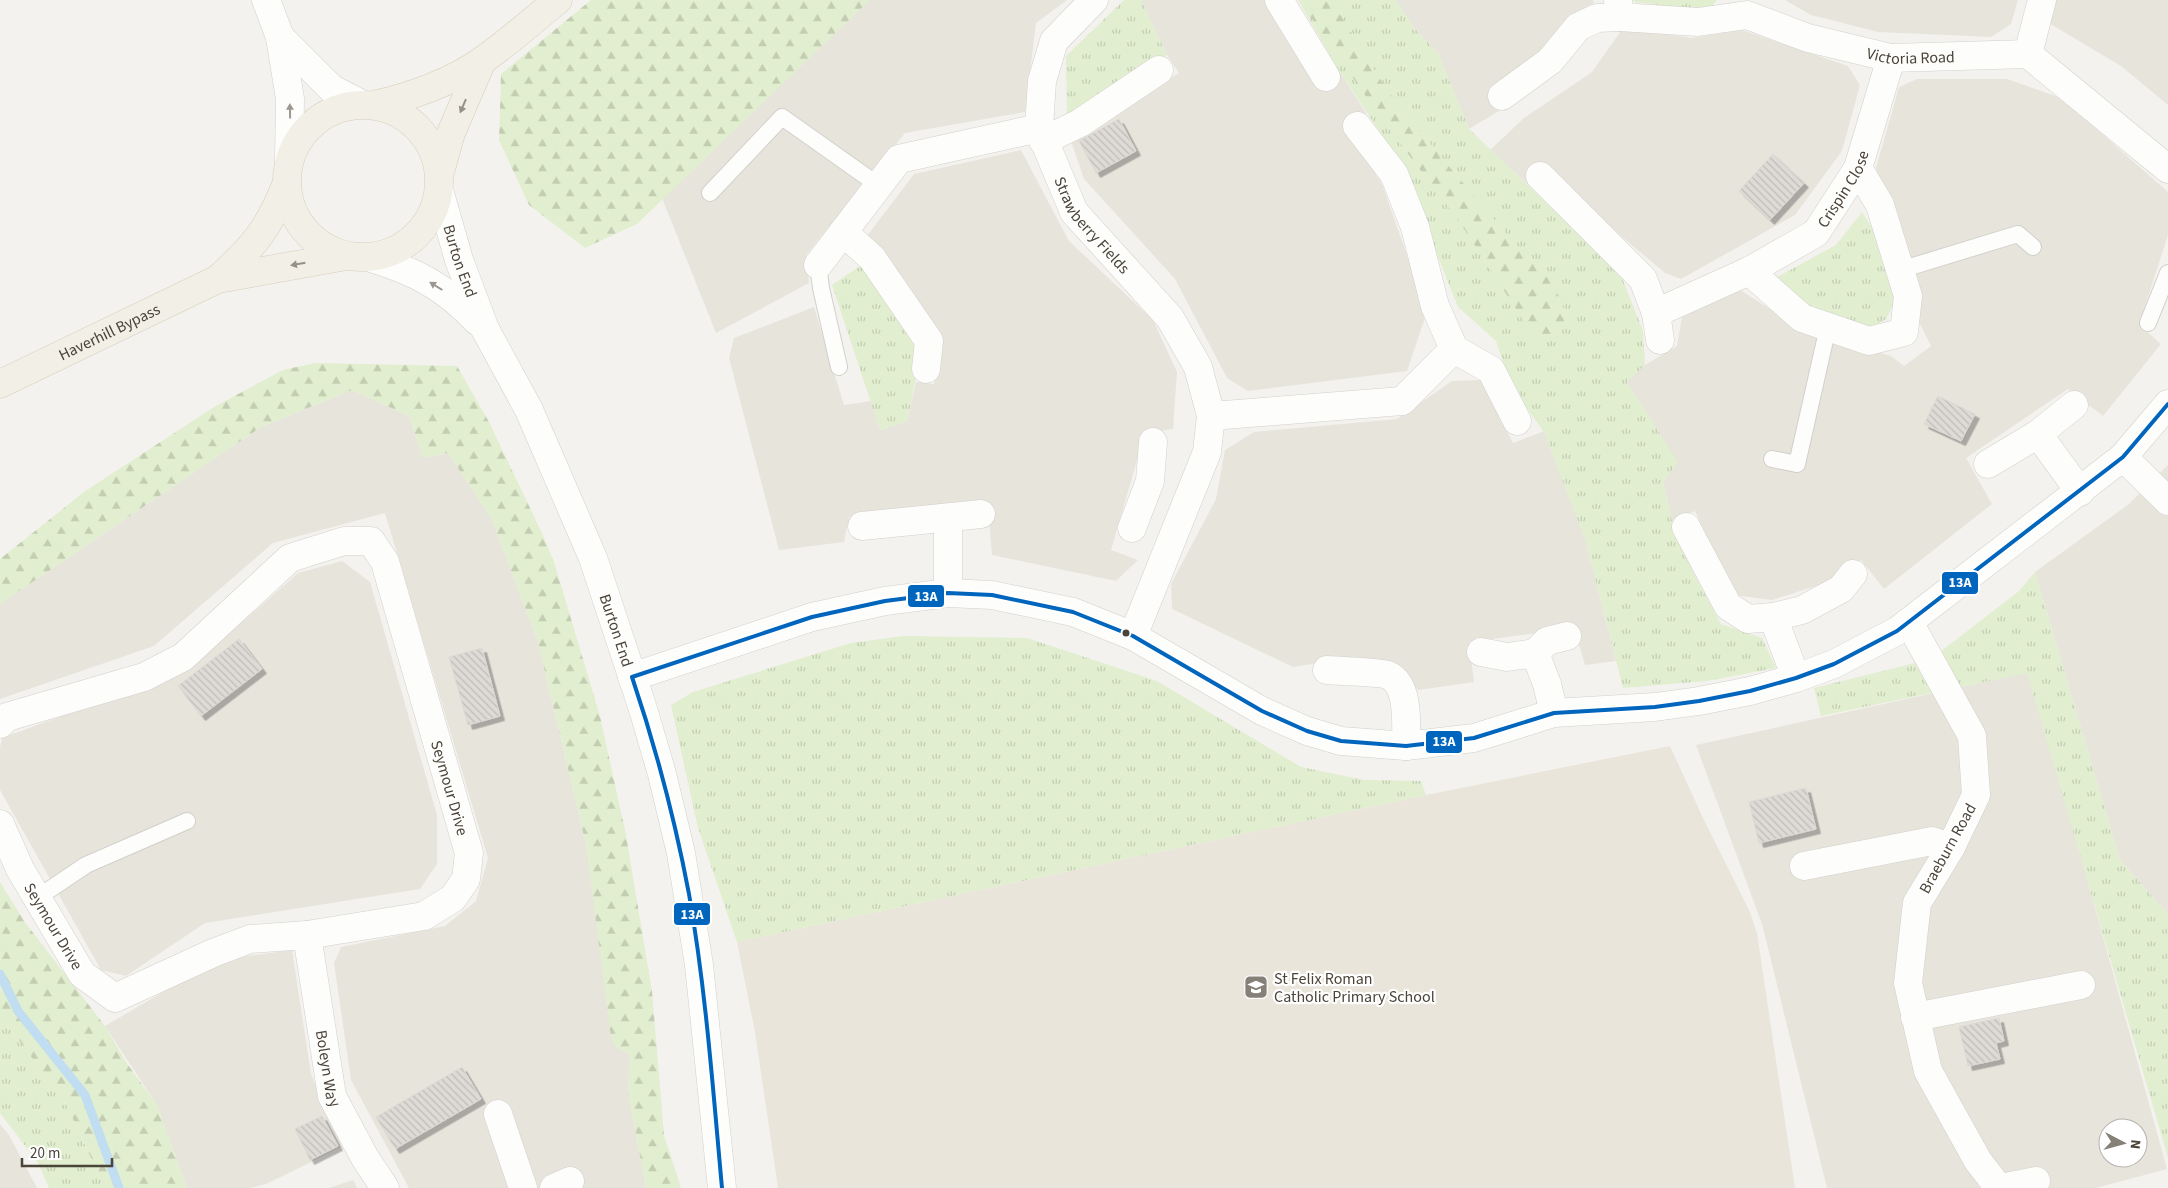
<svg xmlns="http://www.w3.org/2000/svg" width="2168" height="1188" viewBox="0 0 2168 1188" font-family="'Source Sans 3',sans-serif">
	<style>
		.residential { fill: #e7e4dc; fill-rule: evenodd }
		.education { fill: #eae5da }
		.grass { fill: url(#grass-tufts) }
		.forest { fill: url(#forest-firs) }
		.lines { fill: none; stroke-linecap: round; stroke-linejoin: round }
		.stream { stroke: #c0ddf1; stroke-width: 9 }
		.building { fill: url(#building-back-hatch); stroke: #dcd9d4; filter: url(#shadow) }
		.service-casing { stroke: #d2d0cb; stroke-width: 18 }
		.minor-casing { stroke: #d2d0cb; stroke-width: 29 }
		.tertiary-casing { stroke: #d2d0cb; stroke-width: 29 }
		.primary-casing { stroke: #d6cebb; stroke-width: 29 }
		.service { stroke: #fdfdfc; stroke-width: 16 }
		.minor { stroke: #fdfdfc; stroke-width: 28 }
		.tertiary { stroke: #fdfdfc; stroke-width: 28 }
		.primary { stroke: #f2efe6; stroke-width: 28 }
		.bus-1-casing { stroke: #fff; stroke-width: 8 }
		.bus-1 { stroke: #0065bd; stroke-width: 4 }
		.oneway { fill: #969187 }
		.oneway2 { fill: #9b9791 }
		.bus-dot { fill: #4b4439; stroke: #fff; stroke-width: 2 }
		.labels { text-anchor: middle; stroke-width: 4.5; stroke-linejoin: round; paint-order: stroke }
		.street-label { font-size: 16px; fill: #4b4439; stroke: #fff }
		.poi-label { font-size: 16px; fill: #4b4439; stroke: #fff; text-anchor: start }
		.line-badge { stroke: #fff; stroke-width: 2 }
		.badge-label { font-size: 14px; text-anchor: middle; font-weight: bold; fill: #fff }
	</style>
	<defs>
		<pattern id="grass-tufts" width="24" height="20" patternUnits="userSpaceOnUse" patternTransform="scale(1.25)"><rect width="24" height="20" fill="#e1eecf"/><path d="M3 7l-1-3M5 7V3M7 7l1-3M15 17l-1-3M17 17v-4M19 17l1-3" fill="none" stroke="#c3cdb2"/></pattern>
		<pattern id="forest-firs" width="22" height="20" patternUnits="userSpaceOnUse" patternTransform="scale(1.25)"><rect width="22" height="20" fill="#e1eecf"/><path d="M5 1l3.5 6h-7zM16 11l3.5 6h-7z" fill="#c3cdb2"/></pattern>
		<pattern id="building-back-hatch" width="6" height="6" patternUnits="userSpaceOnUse" patternTransform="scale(1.25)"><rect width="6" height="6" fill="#dedbd6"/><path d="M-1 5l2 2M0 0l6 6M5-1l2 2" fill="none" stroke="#c0bdb8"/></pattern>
		<filter id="shadow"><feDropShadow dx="4.5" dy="4.5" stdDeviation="0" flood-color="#0004"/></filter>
	</defs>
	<rect width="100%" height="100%" fill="#f4f2ee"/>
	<path class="residential" d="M 870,0 L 1067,0 L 1036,23 L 1025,112 L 905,133 L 806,255 L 809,283 L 716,333 L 662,198 Z
		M 1141,0 L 1269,0 L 1317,83 L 1338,69 L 1366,113 L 1347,130 L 1382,184 L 1427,312 L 1407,371 L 1248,391 L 1227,378 L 1175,279 L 1084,179 L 1071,141 L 1179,73 L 1167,55 Z
		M 1396,0 L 1593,0 L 1594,3 L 1543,51 L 1492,92 L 1499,111 L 1469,129 L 1438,53 L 1414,28 Z
		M 1785,0 L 2018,0 L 2011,24 L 1991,37 L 1878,32 L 1811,15 Z
		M 2052,0 L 2168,0 L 2168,105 L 2121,66 L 2047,22 Z
		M 1623,28 L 1692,38 L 1742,30 L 1848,66 L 1860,85 L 1842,151 L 1795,215 L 1681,279 L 1665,273 L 1552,178 L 1533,189 L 1490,150 L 1524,118 L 1592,72 Z
		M 1917,79 L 2007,79 L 2061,98 L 2168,192 L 2168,235 L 2139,325 L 2161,344 L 2103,416 L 2068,389 L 1966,458 L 1992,504 L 1884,589 L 1861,560 L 1832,581 L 1772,600 L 1734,595 L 1695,511 L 1672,521 L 1663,482 L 1627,381 L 1645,365 L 1677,346 L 1682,317 L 1737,288 L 1808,333 L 1891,356 L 1904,366 L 1931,346 L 1916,316 L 1876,168 L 1899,87 Z
		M 1021,150 L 1069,241 L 1153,320 L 1177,372 L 1173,429 L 1145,433 L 1111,550 L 1138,560 L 1116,581 L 992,555 L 988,505 L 849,517 L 844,542 L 779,550 L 729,358 L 734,338 L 814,307 L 844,405 L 871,401 L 880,430 L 907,421 L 916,382 L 934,384 L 939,334 L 867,236 L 914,174 Z
		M 1481,380 L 1513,443 L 1544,431 L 1585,539 L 1616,661 L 1585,665 L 1574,628 L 1469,642 L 1474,682 L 1418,690 L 1402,674 L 1337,660 L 1293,667 L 1172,609 L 1171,584 L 1216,499 L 1225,450 L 1254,432 L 1397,419 L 1452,381 Z
		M 352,390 L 409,416 L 423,458 L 448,453 L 492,520 L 538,642 L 586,845 L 616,1047 L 630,1054 L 628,1092 L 646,1188 L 409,1188 L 351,1080 L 334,963 L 341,947 L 445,926 L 476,901 L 488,858 L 385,513 L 273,543 L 154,646 L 0,699 L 0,604 L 261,427 Z
		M 2168,465 L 2168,914 L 2120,860 L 2035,572 L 2129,504 Z
		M 342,561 L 370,582 L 437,815 L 437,864 L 420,889 L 205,923 L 126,976 L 101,970 L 0,790 L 0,747 L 2,738 L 189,669 L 298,573 Z
		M 2030,672 L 2167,1169 L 2096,1188 L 1827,1188 L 1762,924 L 1696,745 ZM 2108,1128 L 2138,1128 L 2138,1158 L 2108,1158 Z
		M 292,950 L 311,1074 L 342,1147 L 266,1184 L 250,1188 L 187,1188 L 157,1105 L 105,1026 L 218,960 Z
		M 0,1124 L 9,1135 L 37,1188 L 0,1188 Z
		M 353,1180 L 357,1188 L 329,1188 Z"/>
	<path class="education" d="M 1670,746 L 1703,818 L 1749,910 L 1757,933 L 1795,1188 L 778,1188 L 755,1032 L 737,942 L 1426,795 Z"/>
	<path class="grass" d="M 1124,0 L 1141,0 L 1167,55 L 1067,118 L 1066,56 Z
		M 1298,0 L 1396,0 L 1414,28 L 1438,53 L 1469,129 L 1620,273 L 1643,331 L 1645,365 L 1627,382 L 1678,462 L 1663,482 L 1672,521 L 1694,574 L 1721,624 L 1762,638 L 1776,668 L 1707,681 L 1623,688 L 1585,539 L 1544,432 L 1511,386 L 1496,341 L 1458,307 L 1401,164 L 1338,69 Z
		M 1633,0 L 1717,0 L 1708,11 L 1635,2 Z
		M 1862,212 L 1877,236 L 1895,302 L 1886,319 L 1872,328 L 1808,308 L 1775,278 L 1836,245 Z
		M 863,264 L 922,349 L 907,421 L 880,430 L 832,285 Z
		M 2035,572 L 2120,860 L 2168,914 L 2168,1158 L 2027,673 L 1821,716 L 1814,688 L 1931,659 L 2019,591 Z
		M 903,636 L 1027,638 L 1157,681 L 1301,767 L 1364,780 L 1421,781 L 1426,795 L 737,942 L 698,828 L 671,705 L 693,692 L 851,643 Z
		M 0,1014 L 67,1106 L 105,1188 L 49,1188 L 38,1163 L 0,1113 Z"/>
	<path class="forest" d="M 591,0 L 870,0 L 637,224 L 585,248 L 529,205 L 499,140 L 501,74 Z
		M 1299,0 L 1331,0 L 1385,87 L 1446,163 L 1516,245 L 1553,283 L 1569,321 L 1538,343 L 1459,221 L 1378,114 Z
		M 315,363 L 457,366 L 489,422 L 541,531 L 554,562 L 600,716 L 626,835 L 652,991 L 664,1135 L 681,1188 L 646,1188 L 628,1092 L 630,1054 L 616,1047 L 611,1037 L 586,845 L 538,642 L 492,520 L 448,453 L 423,458 L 409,416 L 352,390 L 261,427 L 0,604 L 0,559 L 84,492 L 214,407 L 283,370 Z
		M 0,882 L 24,921 L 105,1026 L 126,1062 L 157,1105 L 187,1188 L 105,1188 L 67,1106 L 0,1014 Z"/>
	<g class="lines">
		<path class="stream" d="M 0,974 L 18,1011 L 85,1095 L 119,1188"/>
	</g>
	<path class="building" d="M 1119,119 L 1136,151 L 1096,173 L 1079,141 Z
		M 1773,154 L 1804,183 L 1770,220 L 1739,191 Z
		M 1938,396 L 1975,414 L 1961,441 L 1924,424 Z
		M 239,639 L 262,669 L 201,716 L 178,686 Z
		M 482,648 L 500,716 L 468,725 L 449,657 Z
		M 1806,788 L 1816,829 L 1759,843 L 1749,802 Z
		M 1999,1018 L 2004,1041 L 1996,1043 L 2000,1059 L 1968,1066 L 1959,1027 Z
		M 462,1067 L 481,1099 L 395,1149 L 376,1117 Z
		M 322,1116 L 338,1146 L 310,1160 L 295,1129 Z"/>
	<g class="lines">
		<g class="service-casing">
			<path id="service" d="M 710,193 L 782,117 L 878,185
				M 818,265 L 821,288 L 839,367
				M 1900,270 L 2018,234 L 2033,247
				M 2148,323 L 2168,273
				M 1772,459 L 1797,464 L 1828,327
				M 37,898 L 86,865 L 187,821"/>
		</g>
		<g class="minor-casing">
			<g id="minor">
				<path id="s1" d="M 1094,0 L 1054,41 L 1042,81 L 1039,128 L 1074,212 L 1170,318 L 1198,367 L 1211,416"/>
				<path d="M 1279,0 L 1326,77"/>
				<path id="s2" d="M 1618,0 L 1620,17 L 1698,22 L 1747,15 L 1808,38 L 1891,58 L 2028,54 L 2168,169"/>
				<path d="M 2028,54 L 2042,0"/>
				<path d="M 1502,96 L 1550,61 L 1578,27 L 1597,18 L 1620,17"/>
				<path d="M 1357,126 L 1394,174 L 1415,227 L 1435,306 L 1454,349 L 1491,370 L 1517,421"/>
				<path d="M 1043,141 L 1080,123 L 1159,70"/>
				<path d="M 1540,176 L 1643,279 L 1656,313 L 1660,340"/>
				<path d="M 843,232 L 872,258 L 929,341 L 926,369"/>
				<path d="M 818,265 L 899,159 L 1039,128"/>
				<path d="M 1749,271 L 1802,318 L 1869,341 L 1904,332 L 1908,296 L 1880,205 L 1858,168"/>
				<path id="s3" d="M 1656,313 L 1749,271 L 1816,233 L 1858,168 L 1891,58"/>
				<path d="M 2038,434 L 2080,492"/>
				<path d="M 2123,457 L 2168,501"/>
				<path d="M 1988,464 L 2038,434 L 2074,405"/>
				<path d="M 948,518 L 948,593"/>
				<path d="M 862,526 L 981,514"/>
				<path d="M 1686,527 L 1728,606 L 1748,619 L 1773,617 L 1802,610 L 1841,589 L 1853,574"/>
				<path d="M 1132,528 L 1150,481 L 1153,442"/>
				<path d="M 1773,617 L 1796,678"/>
				<path d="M 1909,622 L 1972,736 L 1976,795 L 1951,847 L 1917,903 L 1908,983 L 1928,1071 L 1978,1161 L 1999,1188"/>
				<path d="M 1133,636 L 1207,452 L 1211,416 L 1402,401 L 1454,349"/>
				<path d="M 1481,652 L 1507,657 L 1535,653 L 1547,641 L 1567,636"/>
				<path d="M 1535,653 L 1547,684 L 1554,713"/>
				<path d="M 1327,670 C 1338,671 1381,672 1388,675 C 1410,685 1406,726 1406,746"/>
				<path id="s4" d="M 0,724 L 7,717 L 144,677 L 183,657 L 290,558 L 344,541 L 371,541 L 385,562 L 469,853 L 466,879 L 453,898 L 424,916 L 307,935 L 250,939 L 213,953 L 115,998 L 82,974 L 20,869 L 0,824"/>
				<path d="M 1804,866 L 1932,841 L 1951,847"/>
				<path id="s5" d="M 307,935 L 332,1096 L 365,1158 L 385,1188"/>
				<path d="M 1915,1017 L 2081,985"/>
				<path d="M 498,1114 L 523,1188"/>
				<path d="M 554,1188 L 570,1181"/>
				<path d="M 2001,1188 L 2036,1181"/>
			</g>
		</g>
		<g class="tertiary-casing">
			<g id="tertiary">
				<path d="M 266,0 L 280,37 L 290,99 L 289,160"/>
				<path d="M 280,37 L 332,89 L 361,104"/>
				<path id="s6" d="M 439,190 L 459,260 L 485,329 L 529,410 L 593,558 L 643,709 L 662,774 L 681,853 L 699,965 L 722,1188"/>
				<path d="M 371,258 C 416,272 444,286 477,321"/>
				<path d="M 632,677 L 812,617 L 885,601 L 948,593 L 992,595 L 1073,612 L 1133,636 L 1262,711 L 1307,731 L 1341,741 L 1406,746 L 1474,738 L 1554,713 L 1655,707 L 1699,701 L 1750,691 L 1796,678 L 1834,664 L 1897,631 L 2123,457 L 2168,404"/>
			</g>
		</g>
		<g class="primary-casing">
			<g id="primary">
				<circle cx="363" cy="181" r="76"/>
				<path d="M 374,105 C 409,97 453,82 483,60 C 509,42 533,20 558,0"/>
				<path d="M 440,172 L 451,133 L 482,61"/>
				<path d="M 218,279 C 253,247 268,230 286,185"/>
				<path id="s7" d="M 0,384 L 218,279 L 346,256"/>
			</g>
		</g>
		<use href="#service" class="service"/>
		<use href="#minor" class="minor"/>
		<use href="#tertiary" class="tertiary"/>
		<use href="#primary" class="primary"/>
		<g class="bus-1-casing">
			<path id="bus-1" d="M 722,1188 C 713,1090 706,991 689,894 C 675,820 656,748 632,677 L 812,617 L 885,601 L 948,593 L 992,595 L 1073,612 L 1133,636 L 1262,711 L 1307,731 L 1341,741 L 1406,746 L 1474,738 L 1554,713 L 1655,707 L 1699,701 L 1750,691 L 1796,678 L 1834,664 L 1897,631 L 2123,457 L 2168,404"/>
		</g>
		<use href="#bus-1" class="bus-1"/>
	</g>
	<defs><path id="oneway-solid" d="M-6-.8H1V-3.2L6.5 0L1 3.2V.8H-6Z" transform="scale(1.25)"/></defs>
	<g class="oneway">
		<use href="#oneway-solid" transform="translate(463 106) rotate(113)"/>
		<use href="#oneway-solid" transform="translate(298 264) rotate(170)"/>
	</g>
	<g class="oneway2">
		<use href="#oneway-solid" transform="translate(290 111) rotate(-91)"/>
		<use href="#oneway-solid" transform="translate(436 286) rotate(-148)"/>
	</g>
	<defs>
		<g id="school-square" transform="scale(1.25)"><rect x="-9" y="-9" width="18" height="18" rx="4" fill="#868178" stroke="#fff"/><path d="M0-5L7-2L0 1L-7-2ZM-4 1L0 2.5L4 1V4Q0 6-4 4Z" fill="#fff"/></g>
	</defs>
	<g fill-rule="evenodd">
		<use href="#school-square" x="1256" y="987"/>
	</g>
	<circle class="bus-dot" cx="1126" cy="633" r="4.5"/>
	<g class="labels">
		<g class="street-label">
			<text dy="6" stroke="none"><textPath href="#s2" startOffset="315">Victoria Road</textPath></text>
			<text dy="6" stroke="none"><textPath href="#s3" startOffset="231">Crispin Close</textPath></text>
			<text dy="6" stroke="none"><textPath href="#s1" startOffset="258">Strawberry Fields</textPath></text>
			<text dy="6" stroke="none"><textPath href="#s6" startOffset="74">Burton End</textPath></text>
			<text dy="6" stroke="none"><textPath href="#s7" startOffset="121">Haverhill Bypass</textPath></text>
			<text dy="6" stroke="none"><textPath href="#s6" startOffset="476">Burton End</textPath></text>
			<text dy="6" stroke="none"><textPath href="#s4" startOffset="686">Seymour Drive</textPath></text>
			<text transform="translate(1947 848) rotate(-61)" y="6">Braeburn Road</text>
			<text transform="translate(54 926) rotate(59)" y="6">Seymour Drive</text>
			<text dy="6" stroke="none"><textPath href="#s5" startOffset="135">Boleyn Way</textPath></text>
		</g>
		<g class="poi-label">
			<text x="1274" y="984">St Felix Roman<tspan x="1274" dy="18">Catholic Primary School</tspan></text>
		</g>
	</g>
	<g class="line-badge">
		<rect x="1941" y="571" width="38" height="24" rx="5" fill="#0065bd"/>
		<rect x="907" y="584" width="38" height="24" rx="5" fill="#0065bd"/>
		<rect x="1425" y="730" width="38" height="24" rx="5" fill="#0065bd"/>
		<rect x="673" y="902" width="38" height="24" rx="5" fill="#0065bd"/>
	</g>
	<g class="badge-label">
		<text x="1960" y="587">13A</text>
		<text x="926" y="601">13A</text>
		<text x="1444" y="746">13A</text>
		<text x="692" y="919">13A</text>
	</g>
	<g transform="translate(2123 1143) rotate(96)"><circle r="24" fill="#ffffff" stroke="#b7b4b0"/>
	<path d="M0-4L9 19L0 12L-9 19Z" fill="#868178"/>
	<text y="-8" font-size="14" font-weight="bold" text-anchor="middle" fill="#4b4439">N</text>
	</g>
	<path d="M22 1158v8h90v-8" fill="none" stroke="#4b4439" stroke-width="2.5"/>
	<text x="30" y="1158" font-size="15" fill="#4b4439" stroke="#ffffff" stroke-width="4" paint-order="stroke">20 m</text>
</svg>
